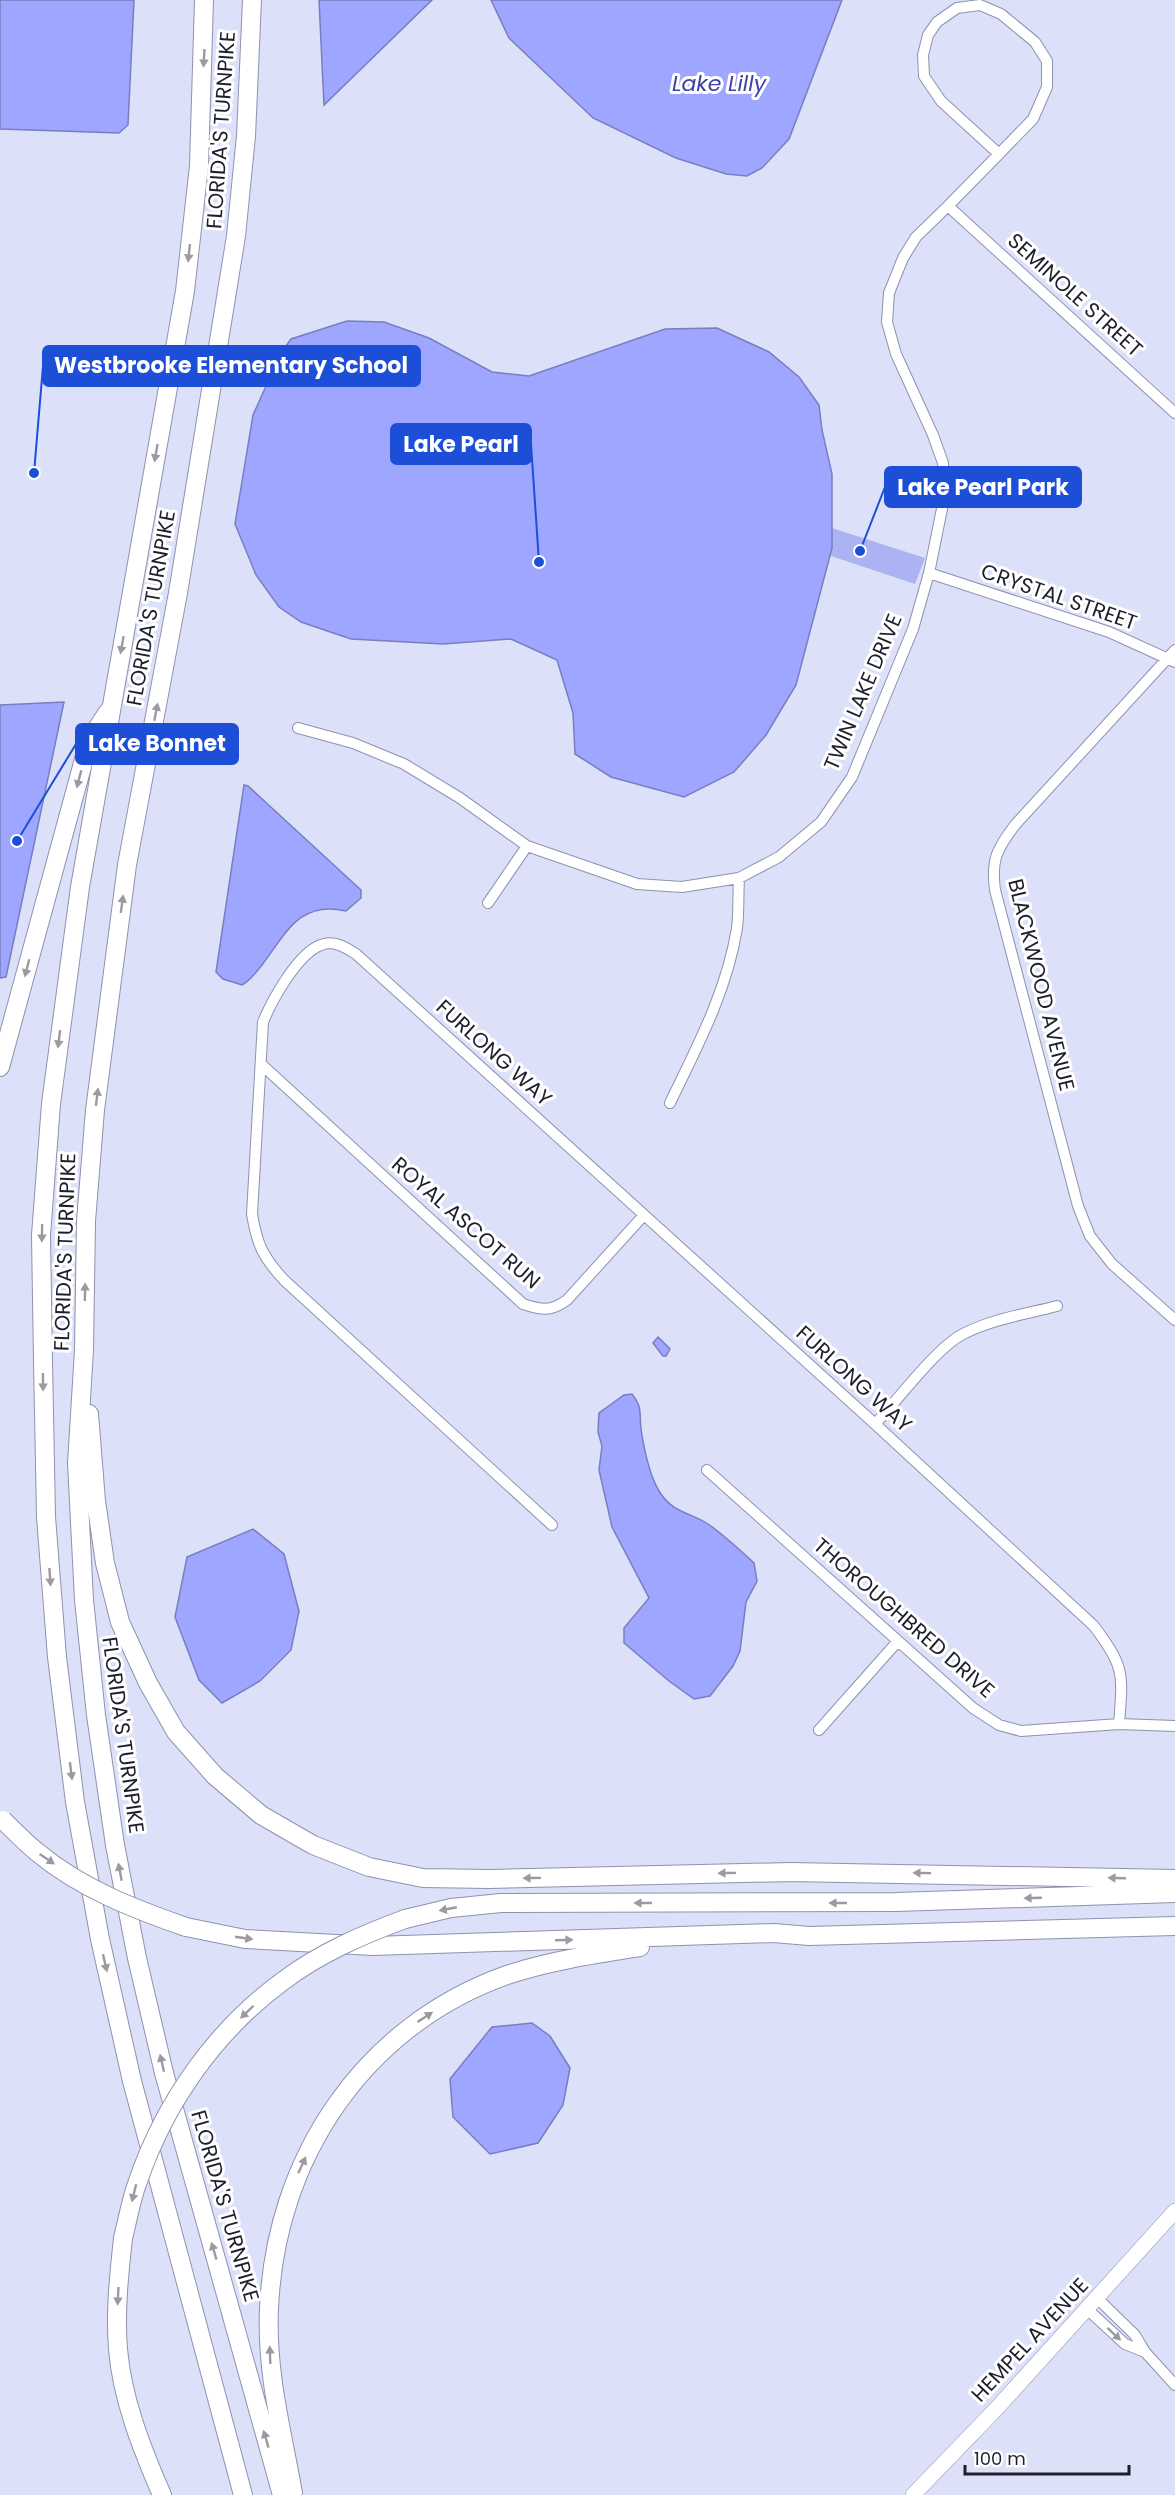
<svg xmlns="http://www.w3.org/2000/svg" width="1175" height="2495" viewBox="0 0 1175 2495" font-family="Poppins,sans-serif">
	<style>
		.green { fill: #acb3f3 }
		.water { fill: #9ea6ff; stroke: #787ebf; stroke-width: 1.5 }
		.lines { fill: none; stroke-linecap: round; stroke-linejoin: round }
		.street-casing { stroke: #8e92af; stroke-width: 12 }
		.secondary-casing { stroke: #8e92af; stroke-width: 16 }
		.highway-casing { stroke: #8e92af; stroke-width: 20 }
		.street { stroke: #fff; stroke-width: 10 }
		.secondary { stroke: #fff; stroke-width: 15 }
		.highway { stroke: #fff; stroke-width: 18 }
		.highway-bridge-casing { stroke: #8e92af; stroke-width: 20; stroke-linecap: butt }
		.highway-bridge { stroke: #fff; stroke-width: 18 }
		.oneway { fill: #9a9aa0 }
		.labels { text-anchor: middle; stroke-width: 6; stroke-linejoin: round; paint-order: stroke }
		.street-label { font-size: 21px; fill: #1e1f2b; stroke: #fff }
		.water-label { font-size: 22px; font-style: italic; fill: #4240a4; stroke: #fff }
		.leader { fill: none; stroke: #1d4ed8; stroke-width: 2 }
		.callout-dot { fill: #1d4ed8; stroke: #fff; stroke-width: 2 }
		.callout { fill: #1d4ed8; stroke: #1d4ed8; stroke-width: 2 }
		.callout-label { font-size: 22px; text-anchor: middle; font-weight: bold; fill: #fff }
	</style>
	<rect width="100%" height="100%" fill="#dce0f9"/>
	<path class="green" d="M 804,519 L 925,558 L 915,584 L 795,544 Z"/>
	<path class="water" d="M 0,0 L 134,0 L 128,125 L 119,133 L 0,129 Z
		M 319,0 L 432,0 L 324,105 Z
		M 491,0 L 842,0 L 789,139 L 762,168 L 747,176 L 726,174 L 676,158 L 593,118 L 509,38 Z
		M 347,321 L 384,322 L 429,338 L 492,372 L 529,376 L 665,329 L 717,328 L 769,352 L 799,377 L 819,405 L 822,430 L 832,474 L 832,548 L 796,685 L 766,735 L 734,772 L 684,797 L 611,777 L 575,754 L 573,713 L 557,660 L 511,639 L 443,644 L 351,639 L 301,622 L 279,607 L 256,575 L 235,524 L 253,415 L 281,353 L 291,339 Z
		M 64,702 L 6,977 L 0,978 L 0,705 Z
		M 244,785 L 248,786 L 361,890 L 361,898 L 346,911 C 300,900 286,933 262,965 C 256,972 251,980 242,985 L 223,979 L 216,972 Z
		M 658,1337 L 670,1349 L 666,1356 L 663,1356 L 653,1343 Z
		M 632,1394 C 643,1408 639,1413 641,1429 C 644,1449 649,1474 659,1491 C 672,1513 690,1512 708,1524 C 725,1536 740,1550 754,1563 L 757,1581 L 746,1602 L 740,1651 L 733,1666 L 710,1696 L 694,1699 L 669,1681 L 624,1643 L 624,1628 L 649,1598 L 612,1527 L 599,1470 L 602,1446 L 598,1432 L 599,1413 L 624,1395 Z
		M 253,1529 L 284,1554 L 299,1611 L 291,1650 L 260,1681 L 222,1703 L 199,1680 L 175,1617 L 187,1557 Z
		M 532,2023 L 550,2036 L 570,2068 L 563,2105 L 538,2143 L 490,2154 L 453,2117 L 450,2079 L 492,2027 Z"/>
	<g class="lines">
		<g class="street-casing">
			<path id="street" d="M 948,206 L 1175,413
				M 929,573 L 1109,632 L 1175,662
				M 1175,650 L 1015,825 C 997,849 991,859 995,890 L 1078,1206 L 1090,1236 L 1112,1264 L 1175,1320
				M 298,728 L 353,743 L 404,764 L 460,798 L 527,846 L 637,884 L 682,887 L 739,878 L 779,857 L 821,822 L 852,777 L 913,629 L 929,573 L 945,494 L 943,463 L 933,435 L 896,354 L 887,322 L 889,293 L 903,258 L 916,237 L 948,206 L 999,154 L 1033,119 L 1047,87 L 1047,61 L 1035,42 L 1001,14 L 980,5 L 957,8 L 937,22 L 928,35 L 923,55 L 924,76 L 941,101 L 999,154
				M 488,903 L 527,846
				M 261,1064 L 523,1304 C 541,1310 551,1312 567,1300 L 644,1215
				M 670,1103 C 697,1047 727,991 737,928 C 739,912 738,894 739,878
				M 875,1424 C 897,1401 937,1347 963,1334 C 992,1319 1026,1314 1057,1306
				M 707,1470 L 973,1708 L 999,1725 L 1021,1731 L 1119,1724 L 1175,1726
				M 552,1525 L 284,1280 C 263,1257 257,1245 252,1214 L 263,1022 C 272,1000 298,953 321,945 C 334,940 345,947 356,954 L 875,1424 L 1094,1626 C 1125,1668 1123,1673 1119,1724
				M 819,1730 L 898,1641
				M 1097,2298 L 1135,2335 L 1145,2352 L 1175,2385
				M 1087,2309 L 1125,2344 L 1145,2352"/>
		</g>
		<g class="secondary-casing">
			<path id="secondary" d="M 913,2495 L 997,2408 L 1175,2211"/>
		</g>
		<g class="highway-casing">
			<path id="highway" d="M 204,0 L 199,166 L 185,291 L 80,887 L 51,1104 L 41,1235 L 43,1361 L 46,1517 L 57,1657 L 75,1802 L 100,1939 L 132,2081 L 243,2495
				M 252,0 L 246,136 L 236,236 L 178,593 L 127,865 L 95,1110 L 86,1221 L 84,1350 L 77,1463 L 84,1600 L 96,1715 L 115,1845 L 137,1958 L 164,2073 L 282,2495
				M 0,1067 L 89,741 L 108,712
				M 89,1414 L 96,1501 L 105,1563 L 120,1622 L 148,1683 L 176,1732 L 215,1776 L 261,1815 L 313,1845 L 369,1867 L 423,1878 L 489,1879 L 790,1872 L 1175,1879
				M 405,1919 L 451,1908 L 501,1903 L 896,1902 L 1175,1893
				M 186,1927 L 245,1939 L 373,1946 L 774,1933 L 809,1936 L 1175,1926
				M 123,2238 C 119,2275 115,2312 118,2349 C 122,2399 142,2449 162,2495
				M 293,2493 C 282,2431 266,2372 269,2309 C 275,2159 363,2026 507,1975 C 549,1961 596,1954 640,1947"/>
		</g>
		<use href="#street" class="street"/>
		<use href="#secondary" class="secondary"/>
		<use href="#highway" class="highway"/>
		<g class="highway-bridge-casing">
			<path id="highway-bridge" d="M 3,1820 C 14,1831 25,1842 37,1852 C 80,1888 134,1909 186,1927
				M 123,2238 C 128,2219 131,2199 138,2181 C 165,2102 216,2030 283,1981 C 320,1953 362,1935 405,1919"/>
		</g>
		<use href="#highway-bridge" class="highway-bridge"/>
	</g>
	<defs><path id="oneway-solid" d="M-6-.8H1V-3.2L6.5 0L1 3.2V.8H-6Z" transform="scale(1.5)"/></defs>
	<g class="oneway">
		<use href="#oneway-solid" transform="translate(204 58) rotate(93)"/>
		<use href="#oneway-solid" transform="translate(189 253) rotate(96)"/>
		<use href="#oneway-solid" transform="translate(156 453) rotate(100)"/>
		<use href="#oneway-solid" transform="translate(122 645) rotate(100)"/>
		<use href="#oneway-solid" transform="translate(156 712) rotate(-79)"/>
		<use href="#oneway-solid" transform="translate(79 779) rotate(105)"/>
		<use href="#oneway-solid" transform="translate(122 904) rotate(-82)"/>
		<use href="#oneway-solid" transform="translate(27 968) rotate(105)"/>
		<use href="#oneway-solid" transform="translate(59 1039) rotate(97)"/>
		<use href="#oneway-solid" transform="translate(97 1097) rotate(-83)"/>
		<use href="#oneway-solid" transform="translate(42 1233) rotate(91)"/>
		<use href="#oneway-solid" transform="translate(85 1292) rotate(-89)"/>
		<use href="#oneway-solid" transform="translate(43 1382) rotate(89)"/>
		<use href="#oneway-solid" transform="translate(50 1577) rotate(86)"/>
		<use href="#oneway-solid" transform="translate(71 1771) rotate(83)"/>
		<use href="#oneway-solid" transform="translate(47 1859) rotate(34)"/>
		<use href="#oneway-solid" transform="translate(120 1872) rotate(-101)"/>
		<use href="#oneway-solid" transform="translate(727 1873) rotate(179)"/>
		<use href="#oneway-solid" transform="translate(922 1873) rotate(-179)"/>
		<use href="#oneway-solid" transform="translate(532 1878) rotate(179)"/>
		<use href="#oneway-solid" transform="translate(1117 1878) rotate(-178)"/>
		<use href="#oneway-solid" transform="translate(1033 1898) rotate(178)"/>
		<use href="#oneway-solid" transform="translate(643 1903) rotate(180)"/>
		<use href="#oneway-solid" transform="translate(838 1903) rotate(180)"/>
		<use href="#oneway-solid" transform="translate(448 1909) rotate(169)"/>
		<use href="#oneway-solid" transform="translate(244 1938) rotate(8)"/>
		<use href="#oneway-solid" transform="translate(564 1940) rotate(-2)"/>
		<use href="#oneway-solid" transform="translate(105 1963) rotate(77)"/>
		<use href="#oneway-solid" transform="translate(247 2012) rotate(136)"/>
		<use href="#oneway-solid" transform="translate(425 2017) rotate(-33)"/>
		<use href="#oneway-solid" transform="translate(162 2063) rotate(-103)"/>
		<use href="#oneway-solid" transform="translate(302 2165) rotate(-65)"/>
		<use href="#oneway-solid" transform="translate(134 2193) rotate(104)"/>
		<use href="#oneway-solid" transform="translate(214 2251) rotate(-106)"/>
		<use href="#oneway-solid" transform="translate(118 2296) rotate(93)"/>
		<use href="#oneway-solid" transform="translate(1114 2334) rotate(43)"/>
		<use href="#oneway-solid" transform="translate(270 2355) rotate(-92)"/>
		<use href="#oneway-solid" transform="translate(266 2439) rotate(-106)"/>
	</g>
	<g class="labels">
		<g class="street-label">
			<text transform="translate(221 130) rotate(-86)" y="7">FLORIDA'S TURNPIKE</text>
			<text transform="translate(1075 295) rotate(42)" y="7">SEMINOLE STREET</text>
			<text transform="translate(1059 597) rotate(19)" y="7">CRYSTAL STREET</text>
			<text transform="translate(151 608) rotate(-80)" y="7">FLORIDA'S TURNPIKE</text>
			<text transform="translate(863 692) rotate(-67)" y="7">TWIN LAKE DRIVE</text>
			<text transform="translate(1041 985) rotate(76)" y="7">BLACKWOOD AVENUE</text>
			<text transform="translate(494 1053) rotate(42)" y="7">FURLONG WAY</text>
			<text transform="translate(466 1223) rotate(41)" y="7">ROYAL ASCOT RUN</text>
			<text transform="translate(65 1252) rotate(-88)" y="7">FLORIDA'S TURNPIKE</text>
			<text transform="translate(854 1379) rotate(42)" y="7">FURLONG WAY</text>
			<text transform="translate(904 1618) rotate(41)" y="7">THOROUGHBRED DRIVE</text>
			<text transform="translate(123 1735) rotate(82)" y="7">FLORIDA'S TURNPIKE</text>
			<text transform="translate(225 2206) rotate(74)" y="7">FLORIDA'S TURNPIKE</text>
			<text transform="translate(1030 2340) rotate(-47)" y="7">HEMPEL AVENUE</text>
		</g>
		<g class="water-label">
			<text x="719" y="91">Lake Lilly</text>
		</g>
	</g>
	<path class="leader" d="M34 473L43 366M539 562L531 444M860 551L885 487M17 841L76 744"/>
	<g class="callout-dot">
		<circle cx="34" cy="473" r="6"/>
		<circle cx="539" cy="562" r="6"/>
		<circle cx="860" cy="551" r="6"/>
		<circle cx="17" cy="841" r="6"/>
	</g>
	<g class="callout">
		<rect x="43" y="346" width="377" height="40" rx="6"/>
		<rect x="391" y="424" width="140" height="40" rx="6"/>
		<rect x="885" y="467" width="196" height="40" rx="6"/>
		<rect x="76" y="724" width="162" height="40" rx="6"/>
	</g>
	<g class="callout-label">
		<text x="231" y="373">Westbrooke Elementary School</text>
		<text x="461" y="452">Lake Pearl</text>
		<text x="983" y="495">Lake Pearl Park</text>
		<text x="157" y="751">Lake Bonnet</text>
	</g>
	<path d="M965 2465v9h164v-9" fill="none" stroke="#1e1f2b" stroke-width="3"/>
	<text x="974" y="2465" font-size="18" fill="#1e1f2b" stroke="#ffffff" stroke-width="4.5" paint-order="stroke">100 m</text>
</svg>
